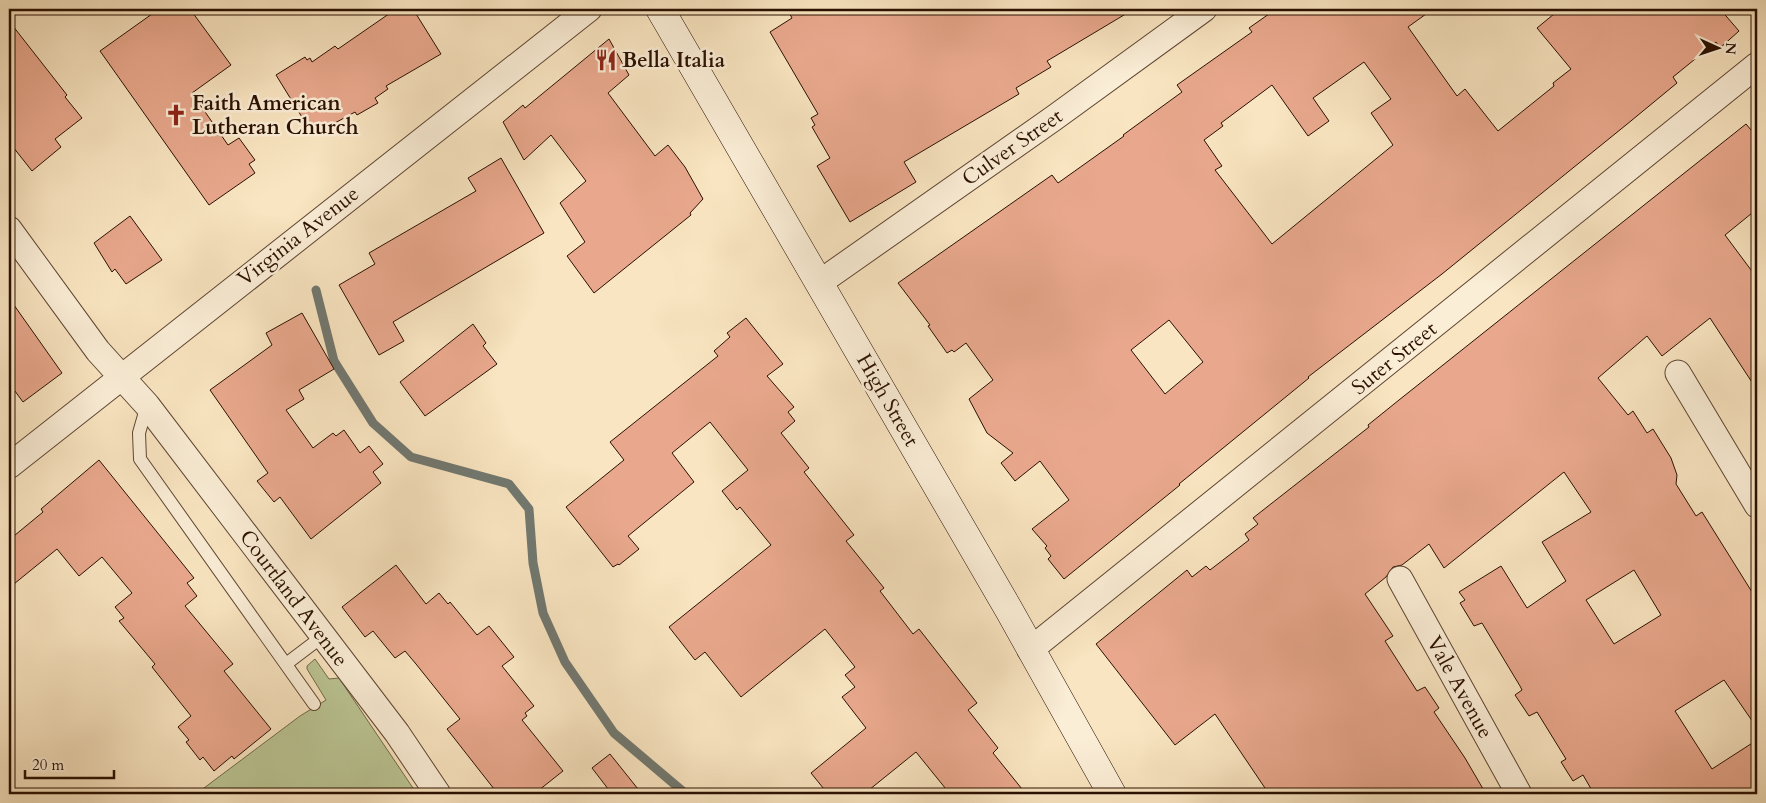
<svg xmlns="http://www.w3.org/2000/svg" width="1766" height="803" viewBox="0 0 1766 803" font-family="Cardo,serif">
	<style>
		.green { fill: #bbc594; stroke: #726a4a }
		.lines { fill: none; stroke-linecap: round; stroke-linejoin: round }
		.stream { stroke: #717870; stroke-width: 9 }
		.building { fill: #e9a88d; stroke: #2a1001; fill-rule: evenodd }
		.lane-casing { stroke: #5e4531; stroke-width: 14 }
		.street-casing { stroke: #5e4531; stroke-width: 27 }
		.secondary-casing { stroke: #2a1001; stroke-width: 29 }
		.lane { stroke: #fbeed7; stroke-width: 12 }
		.street { stroke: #fbeed7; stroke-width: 25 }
		.secondary { stroke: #fbeed7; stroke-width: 28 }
		.labels { text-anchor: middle; stroke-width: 5; stroke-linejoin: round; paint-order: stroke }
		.poi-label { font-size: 21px; font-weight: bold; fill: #2a1001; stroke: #fbeed7; text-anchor: start }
		.street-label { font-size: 21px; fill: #2a1001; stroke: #fbeed7 }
	</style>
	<rect width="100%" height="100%" fill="#f9e5c1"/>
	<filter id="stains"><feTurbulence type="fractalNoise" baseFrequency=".004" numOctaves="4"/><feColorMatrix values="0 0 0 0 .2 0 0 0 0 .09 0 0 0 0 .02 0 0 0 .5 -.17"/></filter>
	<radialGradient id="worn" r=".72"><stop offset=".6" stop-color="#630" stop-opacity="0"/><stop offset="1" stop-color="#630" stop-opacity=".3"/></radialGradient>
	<path class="green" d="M 315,659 L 329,679 L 339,678 L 417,794 L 196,794 L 300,716 L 326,700 L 307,669 L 307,666 Z"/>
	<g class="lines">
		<path class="stream" d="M 316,290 L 334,361 L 373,423 L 411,457 L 509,484 L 529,509 L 533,563 L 543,613 L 565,662 L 614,733 L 686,794"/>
	</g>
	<path class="building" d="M 159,9 L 190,9 L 231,65 L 192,93 L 228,145 L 239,138 L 255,160 L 249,164 L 255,173 L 209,205 L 100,51 Z
		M 396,9 L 413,9 L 441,54 L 386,86 L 388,89 L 375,98 L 378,103 L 357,115 L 355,112 L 313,135 L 276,75 L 305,57 L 307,60 L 310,58 L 312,62 L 335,46 L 338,49 Z
		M 787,9 L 1134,9 L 1047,61 L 1051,67 L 1016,88 L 1019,94 L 904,162 L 916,182 L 850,222 L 817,166 L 830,158 L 812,127 L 815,125 L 811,118 L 818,114 L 770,32 L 792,18 Z
		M 1276,9 L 1433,9 L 1408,27 L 1457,96 L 1465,89 L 1498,131 L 1554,86 L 1553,83 L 1571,69 L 1537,28 L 1560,9 L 1720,9 L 1739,31 L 1720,48 L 1716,42 L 1673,77 L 1677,83 L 1626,125 L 1442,274 L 1308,377 L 1309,378 L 1179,484 L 1180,485 L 1064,579 L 1048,559 L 1051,556 L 1045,548 L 1047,546 L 1032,529 L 1069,500 L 1040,461 L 1015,481 L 1001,463 L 1013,453 L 987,433 L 969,399 L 993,380 L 966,343 L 954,352 L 952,350 L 947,353 L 928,326 L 930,325 L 898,283 L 1052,175 L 1058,183 L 1124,136 L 1123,135 L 1182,92 L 1177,85 L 1252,32 L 1249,28 ZM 1364,62 L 1391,99 L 1371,113 L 1393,145 L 1272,244 L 1215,170 L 1222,166 L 1204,140 L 1223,126 L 1221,123 L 1272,85 L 1308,136 L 1329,121 L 1313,98 ZM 1169,320 L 1203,362 L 1165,394 L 1131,350 Z
		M 9,21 L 67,95 L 65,97 L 82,118 L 55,139 L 61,147 L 32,171 L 9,142 Z
		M 609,39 L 629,75 L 608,93 L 655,156 L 668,145 L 685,167 L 703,199 L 690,213 L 691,215 L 594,293 L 567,256 L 585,242 L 560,203 L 586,181 L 551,135 L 524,160 L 503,122 L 523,105 L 525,108 Z
		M 1746,124 L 1757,137 L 1757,209 L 1725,235 L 1757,278 L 1757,390 L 1710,318 L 1662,356 L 1647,336 L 1598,378 L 1628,415 L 1633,411 L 1647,433 L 1653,429 L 1671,458 L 1677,475 L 1676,484 L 1696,516 L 1702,512 L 1757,600 L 1757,728 L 1724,680 L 1675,711 L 1712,769 L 1757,740 L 1757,794 L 1594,794 L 1583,775 L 1573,781 L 1561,762 L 1566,759 L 1537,712 L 1529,716 L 1515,695 L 1522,690 L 1520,686 L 1482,623 L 1474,626 L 1460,603 L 1465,600 L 1459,592 L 1501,566 L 1527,608 L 1566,581 L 1542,542 L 1591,512 L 1564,472 L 1444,568 L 1429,544 L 1402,565 L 1393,567 L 1386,577 L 1365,594 L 1393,636 L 1385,641 L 1417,691 L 1425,687 L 1439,708 L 1434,712 L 1465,758 L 1486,794 L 1269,794 L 1215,714 L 1175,745 L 1096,644 L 1187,570 L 1192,577 L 1206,566 L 1210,570 L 1249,540 L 1245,534 L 1258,524 L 1253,518 L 1369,427 L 1368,425 L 1399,400 ZM 1634,570 L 1661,615 L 1614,644 L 1586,600 Z
		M 501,158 L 544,233 L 393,322 L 404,341 L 379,355 L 339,285 L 375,264 L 369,253 L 476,191 L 468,178 Z
		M 130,216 L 162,260 L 126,284 L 115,269 L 112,272 L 94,243 Z
		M 9,298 L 62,373 L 23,402 L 9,383 Z
		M 302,313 L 334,369 L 299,390 L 304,399 L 286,410 L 313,448 L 333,433 L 336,436 L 344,430 L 360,453 L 369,446 L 383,464 L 373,472 L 381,483 L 311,539 L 280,497 L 274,502 L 257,481 L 268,473 L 210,390 L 272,345 L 266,333 Z
		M 746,318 L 783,364 L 767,376 L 794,407 L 788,412 L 795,421 L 781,433 L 809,468 L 804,472 L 854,535 L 846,541 L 884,588 L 880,591 L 913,634 L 919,629 L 977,703 L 968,710 L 998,748 L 993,753 L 1026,794 L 950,794 L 916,752 L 864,794 L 828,794 L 811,773 L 866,728 L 842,697 L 855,687 L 845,675 L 855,667 L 825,629 L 741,697 L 705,652 L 695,660 L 669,627 L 771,545 L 740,507 L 737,510 L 722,491 L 748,470 L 710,422 L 672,453 L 694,482 L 628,536 L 639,549 L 619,565 L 618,564 L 613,567 L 566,507 L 624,460 L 610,442 L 718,356 L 714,351 L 730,337 L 727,333 Z
		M 473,324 L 486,343 L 483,346 L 497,364 L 425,416 L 400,382 Z
		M 99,460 L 194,578 L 187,583 L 197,596 L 185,606 L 233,664 L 224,671 L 271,729 L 234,759 L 232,756 L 214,771 L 203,757 L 200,760 L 186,742 L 189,740 L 178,727 L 191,716 L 152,667 L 155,664 L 119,621 L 124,618 L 115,607 L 132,593 L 102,557 L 79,576 L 57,549 L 9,588 L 9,540 L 43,512 L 41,509 Z
		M 396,565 L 426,604 L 439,593 L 448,604 L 450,602 L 477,635 L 489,626 L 514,657 L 502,666 L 534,706 L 525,713 L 527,716 L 522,720 L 563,771 L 534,794 L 498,794 L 447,729 L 460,719 L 416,664 L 405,651 L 395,658 L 373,631 L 365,637 L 342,607 Z
		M 610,754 L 642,794 L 612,794 L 592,768 Z"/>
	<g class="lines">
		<g class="lane-casing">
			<path id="lane" d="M 147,405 L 139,433 L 140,459 L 314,704
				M 286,664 L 323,636"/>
		</g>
		<g class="street-casing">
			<path id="street" d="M 9,229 L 98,351 L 147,405 L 397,733 L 438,794
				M 819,283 L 1054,118 L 1204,9
				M 1678,373 L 1757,505
				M 9,466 L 589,9
				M 1400,579 L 1519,794
				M 1030,650 L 1757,65"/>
		</g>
		<g class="secondary-casing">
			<path id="secondary" d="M 660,9 L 1009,610 L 1112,794"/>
		</g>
		<use href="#lane" class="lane"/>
		<use href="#street" class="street"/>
		<use href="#secondary" class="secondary"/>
	</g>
	<defs>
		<g id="restaurant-bare" transform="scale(1.725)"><path d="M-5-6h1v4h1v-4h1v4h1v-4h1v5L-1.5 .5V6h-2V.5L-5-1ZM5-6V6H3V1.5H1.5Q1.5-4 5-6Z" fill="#8f2418" stroke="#fbeed7" stroke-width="2.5" paint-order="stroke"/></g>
		<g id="church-bare" transform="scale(1.725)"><path d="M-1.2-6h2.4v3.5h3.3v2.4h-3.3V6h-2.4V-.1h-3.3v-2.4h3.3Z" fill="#8f2418" stroke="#fbeed7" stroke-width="2.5" paint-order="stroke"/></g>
	</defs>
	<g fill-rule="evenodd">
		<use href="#restaurant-bare" x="606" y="60"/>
		<use href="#church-bare" x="176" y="115"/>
	</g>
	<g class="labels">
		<g class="poi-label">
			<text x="622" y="67">Bella Italia</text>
			<text x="192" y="110">Faith American<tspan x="192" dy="24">Lutheran Church</tspan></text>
		</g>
		<g class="street-label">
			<text transform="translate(1012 147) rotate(-35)" y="7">Culver Street</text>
			<text transform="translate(298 236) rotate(-38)" y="7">Virginia Avenue</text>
			<text transform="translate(1394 358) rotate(-39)" y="7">Suter Street</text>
			<text transform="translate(888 400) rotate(60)" y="7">High Street</text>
			<text transform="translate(294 598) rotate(53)" y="7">Courtland Avenue</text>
			<text transform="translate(1460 687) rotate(61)" y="7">Vale Avenue</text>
		</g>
	</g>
	<rect width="1766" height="803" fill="none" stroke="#f9e5c1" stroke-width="30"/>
	<rect x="10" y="10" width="1746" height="783" fill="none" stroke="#2a1001" stroke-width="2.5"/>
	<rect x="15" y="15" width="1736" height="773" fill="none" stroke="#2a1001"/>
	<g transform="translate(1718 48) rotate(93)" stroke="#fbeed7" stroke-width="4" paint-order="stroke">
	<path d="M0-4L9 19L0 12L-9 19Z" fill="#2a1001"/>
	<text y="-8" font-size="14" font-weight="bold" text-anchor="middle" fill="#2a1001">N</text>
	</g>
	<path d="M25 770v8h89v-8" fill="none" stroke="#2a1001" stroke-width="2.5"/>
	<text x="32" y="770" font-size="15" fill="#2a1001" stroke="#fbeed7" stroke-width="4" paint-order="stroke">20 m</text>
	<rect width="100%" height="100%" filter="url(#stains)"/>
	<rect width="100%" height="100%" fill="url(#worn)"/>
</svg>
